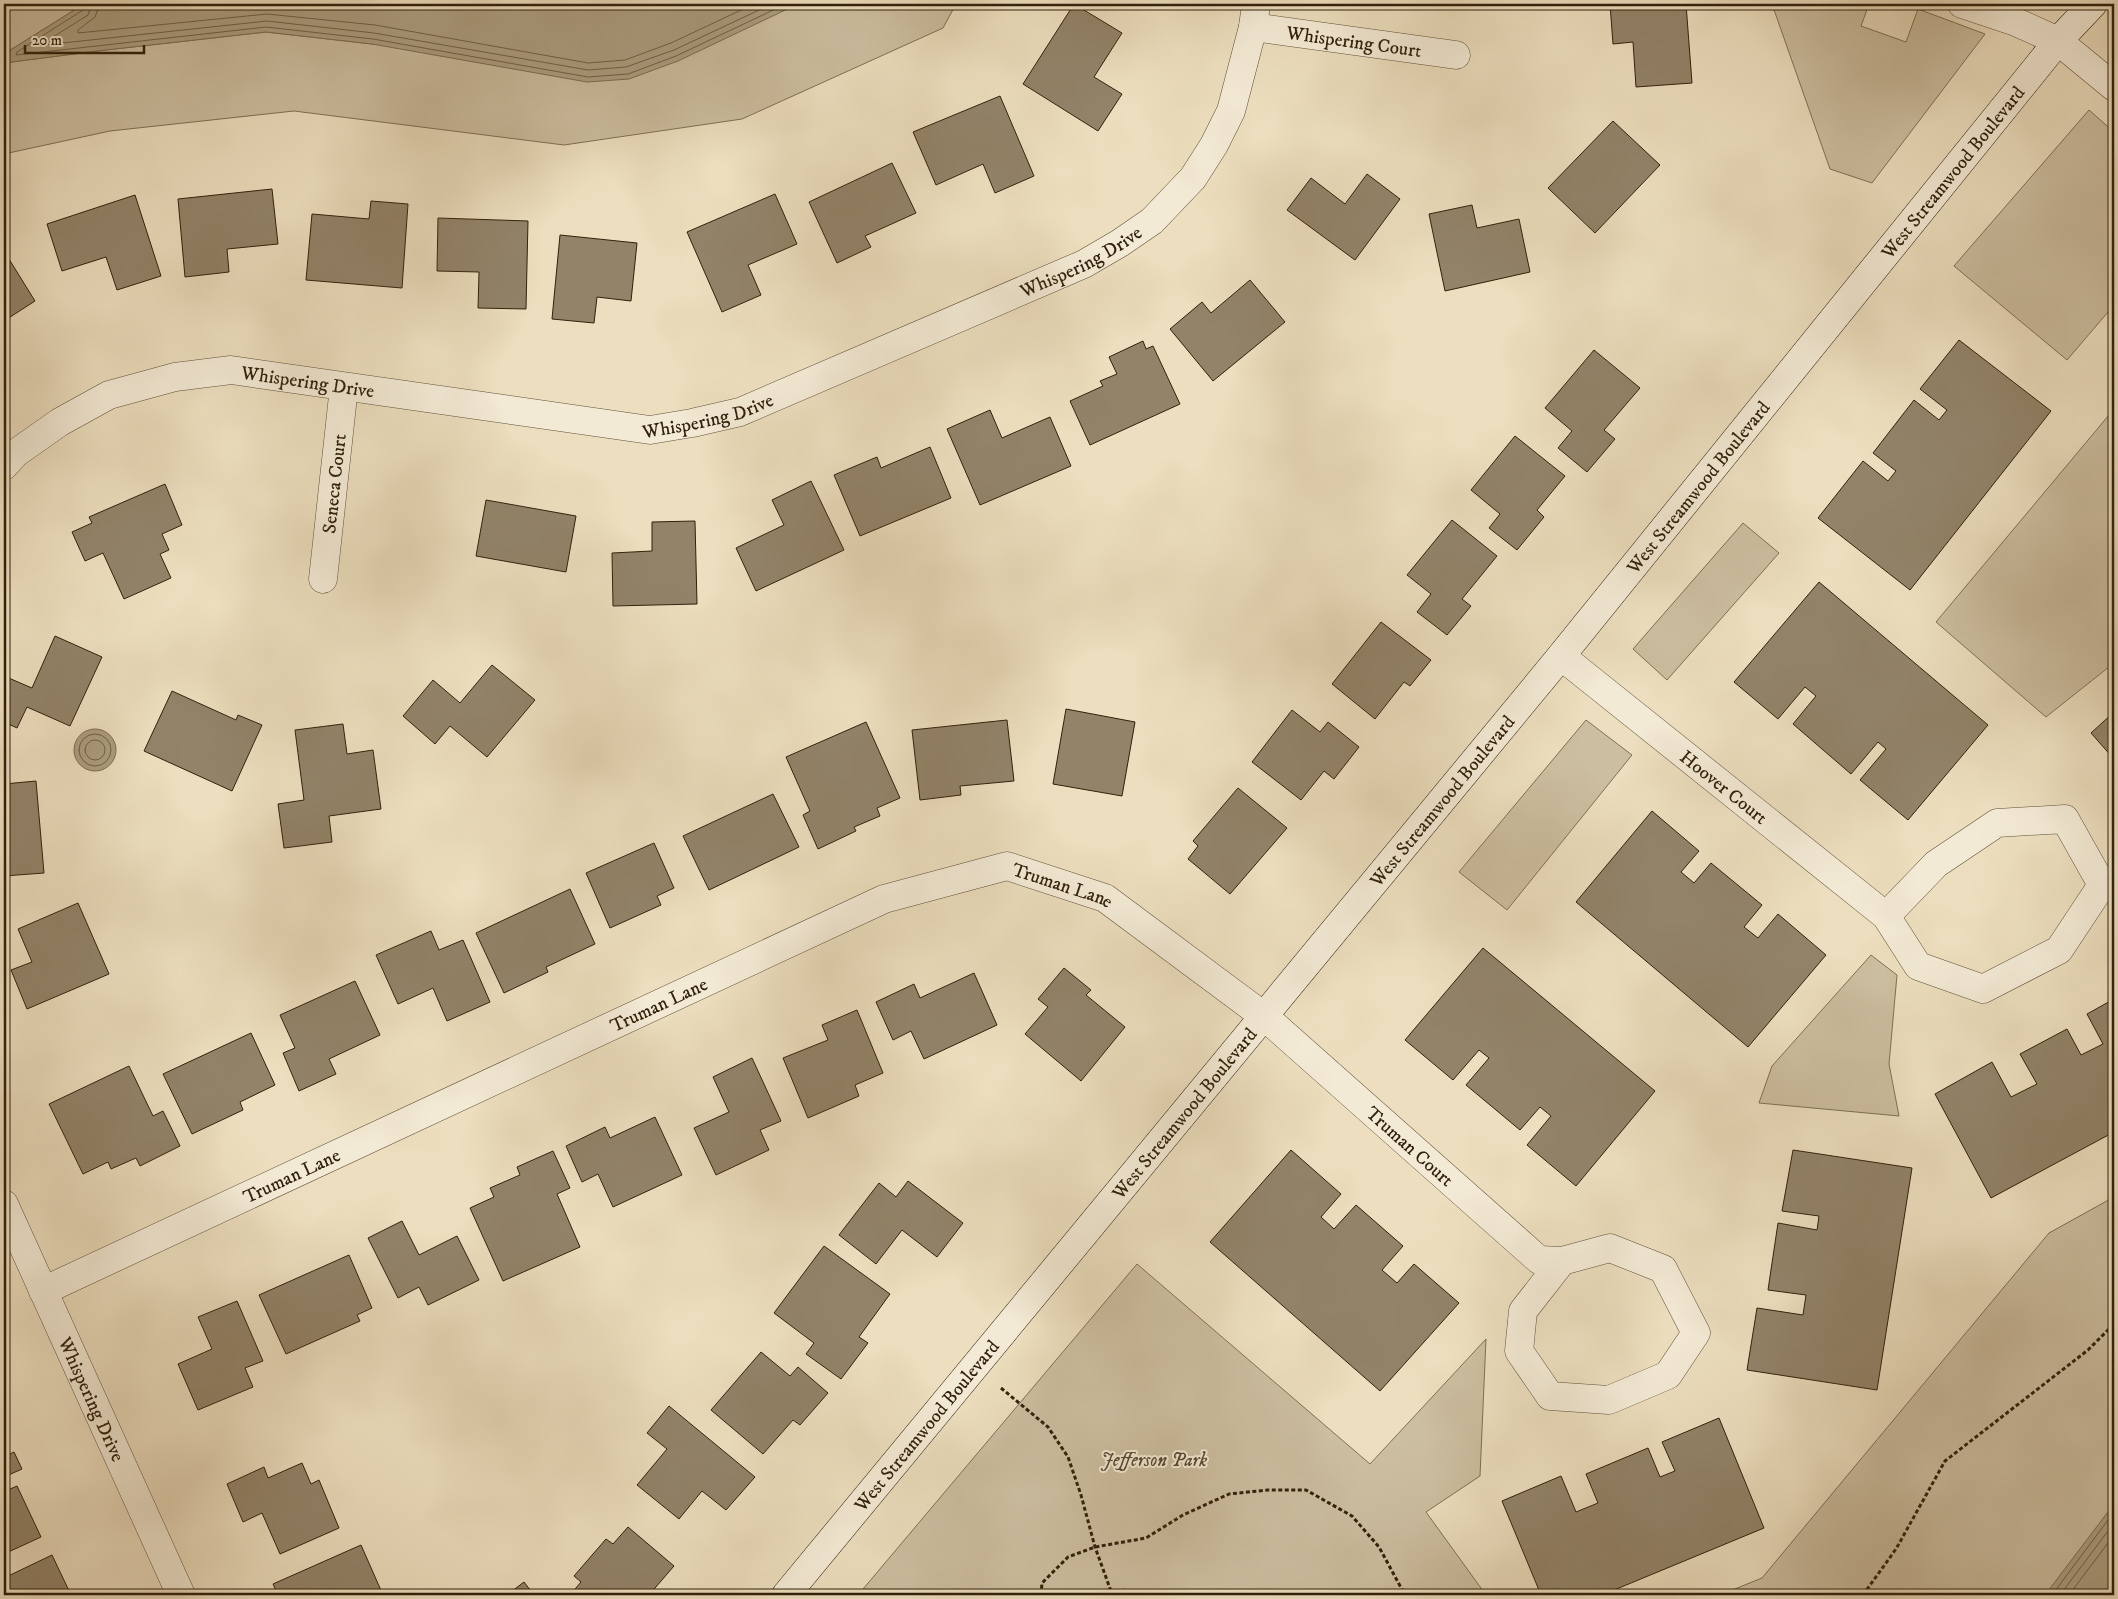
<svg xmlns="http://www.w3.org/2000/svg" width="2118" height="1599" viewBox="0 0 2118 1599" font-family="'IM FELL DW Pica',serif">
	<style>
		.green { fill: #ccbea0; stroke: #7e7056 }
		.water { fill: #ac9e81; stroke: #7b6c52 }
		.lines { fill: none; stroke-linecap: round; stroke-linejoin: round }
		.shore { stroke: #6e6046; stroke-width: 1 }
		.building { fill: #928369; stroke: #31210c }
		.street-casing { stroke: #605038; stroke-width: 29 }
		.secondary-casing { stroke: #31210c; stroke-width: 29 }
		.path { stroke: #31210c; stroke-width: 3; stroke-dasharray: 4 2.5; stroke-linecap: butt }
		.street { stroke: #f3ead5; stroke-width: 28 }
		.secondary { stroke: #f3ead5; stroke-width: 28 }
		.labels { text-anchor: middle; stroke-width: 4; stroke-linejoin: round; paint-order: stroke }
		.street-label { font-size: 19px; fill: #31210c; stroke: #f3ead5 }
		.park-label { font-size: 19px; font-style: italic; fill: #584831; stroke: #f3ead5 }
	</style>
	<rect width="100%" height="100%" fill="#ecdebe"/>
	<filter id="stains"><feTurbulence type="fractalNoise" baseFrequency=".004" numOctaves="4"/><feColorMatrix values="0 0 0 0 .2 0 0 0 0 .09 0 0 0 0 .02 0 0 0 .5 -.17"/></filter>
	<radialGradient id="worn" r=".72"><stop offset=".6" stop-color="#630" stop-opacity="0"/><stop offset="1" stop-color="#630" stop-opacity=".3"/></radialGradient>
	<path class="green" d="M 4,4 L 84,4 L 4,54 Z
		M 795,4 L 956,4 L 943,28 L 742,119 L 564,145 L 294,111 L 110,131 L 4,154 L 4,63 L 97,51 L 266,32 L 372,44 Z
		M 1772,4 L 1869,4 L 1861,26 L 1906,42 L 1918,9 L 1985,34 L 1872,183 L 1830,169 Z
		M 2089,110 L 2114,132 L 2114,305 L 2067,360 L 1954,266 Z
		M 2114,409 L 2114,663 L 2046,717 L 1936,622 Z
		M 1743,523 L 1779,553 L 1667,680 L 1633,649 Z
		M 1586,720 L 1632,755 L 1507,910 L 1459,872 Z
		M 1871,955 L 1897,975 L 1889,1064 L 1899,1116 L 1759,1103 L 1772,1066 Z
		M 2114,1197 L 2114,1595 L 1720,1595 L 1762,1578 L 2049,1233 Z
		M 1137,1264 L 1370,1464 L 1486,1339 L 1480,1476 L 1426,1512 L 1486,1595 L 858,1595 Z"/>
	<path class="water" d="M 84,4 L 798,4 L 678,61 L 629,79 L 587,82 L 372,44 L 266,32 L 97,51 L 4,63 L 4,54 Z
		M74 750a21 21 0 1 1 42 0a21 21 0 1 1-42 0Z
		M 2114,1504 L 2114,1595 L 2045,1595 Z"/>
	<g class="lines">
		<path class="shore" d="M 86,4 L 83,10 L 17,52 L 16,55 L 266,27 L 373,39 L 588,77 L 628,74 L 676,56 L 786,4
			M 92,4 L 88,15 L 45,42 L 44,45 L 267,21 L 374,33 L 588,70 L 626,67 L 674,50 L 772,4
			M 100,4 L 95,17 L 78,30 L 78,33 L 267,14 L 375,25 L 588,63 L 625,60 L 671,43 L 754,4
			M79 750a16 16 0 1 1 32 0a16 16 0 1 1-32 0Z
			M85 750a10 10 0 1 1 20 0a10 10 0 1 1-20 0Z
			M 2052,1595 L 2114,1512
			M 2060,1595 L 2114,1523
			M 2069,1595 L 2114,1535"/>
	</g>
	<path class="building" d="M 1074,4 L 1122,33 L 1094,77 L 1122,94 L 1098,131 L 1023,84 Z
		M 1610,4 L 1686,4 L 1692,83 L 1636,87 L 1633,42 L 1613,44 Z
		M 1000,96 L 1034,176 L 995,193 L 983,164 L 936,185 L 913,132 Z
		M 1613,121 L 1660,165 L 1595,233 L 1548,188 Z
		M 892,163 L 916,213 L 865,236 L 871,247 L 837,263 L 809,202 Z
		M 1367,174 L 1400,199 L 1355,260 L 1287,210 L 1311,178 L 1345,204 Z
		M 272,189 L 278,244 L 227,249 L 229,272 L 185,277 L 178,199 Z
		M 775,194 L 797,244 L 748,265 L 761,295 L 722,312 L 687,232 Z
		M 135,195 L 161,276 L 117,290 L 106,257 L 62,271 L 47,224 Z
		M 371,201 L 408,204 L 402,288 L 306,280 L 312,214 L 369,219 Z
		M 1472,205 L 1477,228 L 1519,219 L 1530,272 L 1445,291 L 1429,214 Z
		M 438,218 L 528,221 L 526,309 L 478,308 L 479,272 L 437,271 Z
		M 560,235 L 637,243 L 631,301 L 597,297 L 594,323 L 552,319 Z
		M 4,251 L 35,301 L 4,321 Z
		M 1250,280 L 1285,322 L 1213,381 L 1170,329 L 1202,302 L 1211,313 Z
		M 1959,340 L 2051,411 L 1910,590 L 1818,518 L 1863,461 L 1888,481 L 1896,471 L 1873,453 L 1914,400 L 1939,420 L 1947,410 L 1920,389 Z
		M 1143,341 L 1146,349 L 1153,346 L 1180,404 L 1090,445 L 1070,401 L 1103,386 L 1100,381 L 1117,374 L 1109,357 Z
		M 1594,350 L 1640,388 L 1604,430 L 1615,439 L 1587,472 L 1558,448 L 1572,431 L 1545,408 Z
		M 990,410 L 1002,438 L 1050,417 L 1071,466 L 980,505 L 947,429 Z
		M 1515,436 L 1565,476 L 1537,510 L 1544,517 L 1517,550 L 1489,528 L 1500,514 L 1471,490 Z
		M 930,447 L 951,498 L 860,536 L 834,475 L 877,457 L 881,468 Z
		M 811,481 L 844,550 L 756,591 L 736,548 L 784,525 L 772,500 Z
		M 165,484 L 182,525 L 162,534 L 169,550 L 160,554 L 171,578 L 124,599 L 103,553 L 85,561 L 72,532 L 92,523 L 89,517 Z
		M 486,500 L 576,516 L 566,572 L 476,556 Z
		M 1452,520 L 1497,556 L 1462,599 L 1471,606 L 1447,635 L 1417,612 L 1431,594 L 1407,575 Z
		M 695,521 L 697,604 L 613,606 L 612,553 L 652,551 L 652,522 Z
		M 1819,582 L 1988,725 L 1908,820 L 1860,780 L 1886,749 L 1878,742 L 1851,774 L 1793,724 L 1816,696 L 1805,687 L 1778,719 L 1734,682 Z
		M 1381,622 L 1431,660 L 1410,686 L 1404,682 L 1375,719 L 1332,684 Z
		M 55,636 L 102,657 L 70,726 L 27,707 L 17,728 L 4,722 L 4,676 L 32,688 Z
		M 492,665 L 535,700 L 487,757 L 450,726 L 435,744 L 403,716 L 433,680 L 460,703 Z
		M 172,691 L 236,720 L 238,715 L 262,725 L 232,791 L 144,751 Z
		M 1066,709 L 1135,722 L 1122,796 L 1053,784 Z
		M 1292,710 L 1320,732 L 1328,722 L 1359,747 L 1334,779 L 1324,771 L 1301,800 L 1252,762 Z
		M 2114,712 L 2114,757 L 2113,758 L 2091,733 Z
		M 1007,720 L 1014,781 L 960,786 L 961,795 L 920,800 L 912,730 Z
		M 866,722 L 900,798 L 877,808 L 880,816 L 854,827 L 856,831 L 818,849 L 803,815 L 810,811 L 786,757 Z
		M 343,724 L 347,754 L 373,750 L 381,809 L 329,816 L 332,842 L 284,848 L 278,804 L 304,800 L 295,730 Z
		M 36,781 L 44,873 L 4,876 L 4,784 Z
		M 1238,788 L 1287,828 L 1230,894 L 1188,859 L 1198,846 L 1193,841 Z
		M 773,794 L 799,847 L 709,890 L 683,836 Z
		M 1652,811 L 1699,851 L 1681,872 L 1694,883 L 1711,863 L 1762,905 L 1744,927 L 1758,938 L 1778,914 L 1826,955 L 1748,1047 L 1576,902 Z
		M 654,843 L 674,888 L 657,896 L 661,905 L 610,928 L 586,873 Z
		M 570,889 L 595,944 L 546,967 L 548,972 L 504,993 L 476,933 Z
		M 78,903 L 109,974 L 27,1009 L 11,970 L 32,962 L 18,929 Z
		M 431,931 L 439,950 L 463,940 L 490,1002 L 447,1021 L 433,988 L 398,1004 L 376,955 Z
		M 1483,948 L 1655,1091 L 1576,1186 L 1527,1145 L 1551,1116 L 1540,1107 L 1520,1130 L 1466,1085 L 1489,1058 L 1479,1050 L 1453,1080 L 1405,1040 Z
		M 1064,968 L 1091,990 L 1086,995 L 1125,1027 L 1081,1081 L 1025,1034 L 1048,1007 L 1038,999 Z
		M 974,973 L 997,1025 L 924,1059 L 911,1031 L 893,1040 L 876,1002 L 914,984 L 920,998 Z
		M 355,981 L 380,1035 L 329,1059 L 336,1074 L 299,1091 L 283,1053 L 295,1048 L 280,1015 Z
		M 2114,999 L 2114,1132 L 1991,1198 L 1935,1094 L 1992,1062 L 2011,1097 L 2037,1084 L 2020,1054 L 2067,1029 L 2081,1055 L 2103,1044 L 2087,1014 Z
		M 857,1010 L 883,1073 L 855,1085 L 859,1096 L 808,1118 L 783,1058 L 828,1040 L 822,1025 Z
		M 251,1033 L 275,1085 L 240,1102 L 243,1110 L 192,1134 L 163,1074 Z
		M 752,1058 L 781,1121 L 760,1130 L 769,1150 L 716,1175 L 694,1128 L 729,1112 L 713,1077 Z
		M 129,1066 L 153,1116 L 163,1111 L 180,1146 L 140,1166 L 136,1158 L 111,1169 L 108,1162 L 83,1174 L 49,1104 Z
		M 655,1117 L 682,1175 L 613,1207 L 598,1174 L 582,1182 L 566,1146 L 605,1127 L 610,1138 Z
		M 1291,1150 L 1341,1194 L 1321,1217 L 1334,1229 L 1356,1205 L 1403,1246 L 1382,1270 L 1397,1283 L 1414,1264 L 1459,1303 L 1380,1391 L 1210,1242 Z
		M 1793,1150 L 1912,1168 L 1877,1390 L 1747,1370 L 1757,1308 L 1803,1315 L 1806,1295 L 1768,1290 L 1778,1223 L 1817,1230 L 1819,1216 L 1782,1211 Z
		M 553,1151 L 570,1188 L 557,1194 L 580,1247 L 503,1281 L 470,1208 L 494,1197 L 490,1188 L 520,1175 L 517,1167 Z
		M 908,1181 L 963,1223 L 937,1257 L 902,1230 L 876,1264 L 839,1235 L 879,1183 L 896,1197 Z
		M 402,1221 L 419,1255 L 457,1236 L 479,1280 L 428,1305 L 419,1287 L 398,1298 L 368,1238 Z
		M 824,1246 L 890,1294 L 859,1337 L 868,1343 L 841,1379 L 806,1354 L 814,1343 L 774,1313 Z
		M 349,1255 L 372,1308 L 357,1315 L 360,1321 L 286,1354 L 259,1295 Z
		M 237,1301 L 263,1361 L 245,1368 L 253,1387 L 198,1410 L 178,1364 L 212,1349 L 198,1317 Z
		M 761,1352 L 790,1376 L 798,1367 L 828,1393 L 800,1425 L 793,1420 L 763,1454 L 711,1410 Z
		M 669,1406 L 755,1477 L 726,1510 L 702,1491 L 679,1519 L 637,1485 L 667,1449 L 647,1433 Z
		M 1719,1418 L 1764,1528 L 1602,1595 L 1541,1595 L 1502,1501 L 1561,1476 L 1576,1512 L 1598,1503 L 1586,1474 L 1648,1448 L 1660,1477 L 1675,1471 L 1662,1442 Z
		M 14,1452 L 22,1469 L 4,1477 L 4,1457 Z
		M 302,1463 L 311,1484 L 319,1480 L 339,1528 L 280,1554 L 262,1513 L 243,1522 L 227,1484 L 264,1467 L 268,1478 Z
		M 4,1481 L 8,1490 L 17,1486 L 41,1537 L 4,1554 Z
		M 628,1527 L 674,1566 L 649,1595 L 570,1595 L 581,1582 L 574,1576 L 606,1539 L 613,1544 Z
		M 361,1545 L 383,1595 L 278,1595 L 273,1584 Z
		M 52,1555 L 71,1595 L 4,1595 L 4,1578 Z
		M 524,1582 L 534,1595 L 507,1595 Z
		M 1124,1589 L 1131,1595 L 1109,1595 L 1112,1594 Z"/>
	<g class="lines">
		<g class="street-casing">
			<g id="street">
				<path d="M 1962,4 L 2016,22 L 2058,41 L 2114,87"/>
				<path id="s1" d="M 1253,27 L 1456,55"/>
				<path id="s2" d="M 4,466 L 16,453 L 60,422 L 109,395 L 175,377 L 231,370 L 650,430 L 692,423 L 740,412 L 1084,264 L 1120,243 L 1152,221 L 1193,178 L 1214,145 L 1231,111 L 1253,27 L 1256,4"/>
				<path id="s3" d="M 323,579 L 344,387"/>
				<path id="s4" d="M 1561,656 L 1886,916 L 1918,966 L 1983,989 L 2059,950 L 2102,885 L 2065,819 L 1997,823 L 1936,864 L 1886,916"/>
				<path id="s5" d="M 4,1204 L 181,1595"/>
				<path id="s6" d="M 43,1291 L 884,899 L 1007,866 L 1105,898 L 1265,1017 L 1539,1260 L 1562,1261 L 1610,1248 L 1663,1269 L 1696,1333 L 1668,1375 L 1609,1400 L 1550,1396 L 1519,1351 L 1523,1311 L 1562,1261"/>
			</g>
		</g>
		<g class="secondary-casing">
			<g id="secondary">
				<path id="s7" d="M 786,1595 L 1561,656 L 2058,41 L 2093,4"/>
			</g>
		</g>
		<path class="path" d="M 1001,1388 L 1048,1427 L 1068,1457 L 1081,1495 L 1095,1547 L 1112,1594
			M 1041,1595 L 1042,1583 L 1068,1557 L 1095,1547 L 1146,1538 L 1183,1515 L 1229,1494 L 1268,1490 L 1306,1490 L 1352,1516 L 1379,1547 L 1405,1595
			M 1863,1595 L 1896,1549 L 1945,1461 L 2088,1350 L 2114,1324"/>
		<use href="#street" class="street"/>
		<use href="#secondary" class="secondary"/>
	</g>
	<g class="labels">
		<g class="street-label">
			<text dy="7" stroke="none"><textPath href="#s1" startOffset="102">Whispering Court</textPath></text>
			<text dy="7" stroke="none"><textPath href="#s7" startOffset="1840">West Streamwood Boulevard</textPath></text>
			<text dy="7" stroke="none"><textPath href="#s2" startOffset="1140">Whispering Drive</textPath></text>
			<text dy="7" stroke="none"><textPath href="#s2" startOffset="330">Whispering Drive</textPath></text>
			<text dy="7" stroke="none"><textPath href="#s2" startOffset="735">Whispering Drive</textPath></text>
			<text dy="7" stroke="none"><textPath href="#s3" startOffset="96">Seneca Court</textPath></text>
			<text dy="7" stroke="none"><textPath href="#s7" startOffset="1435">West Streamwood Boulevard</textPath></text>
			<text dy="7" stroke="none"><textPath href="#s4" startOffset="209">Hoover Court</textPath></text>
			<text dy="7" stroke="none"><textPath href="#s7" startOffset="1030">West Streamwood Boulevard</textPath></text>
			<text dy="7" stroke="none"><textPath href="#s6" startOffset="1114">Truman Lane</textPath></text>
			<text dy="7" stroke="none"><textPath href="#s6" startOffset="679">Truman Lane</textPath></text>
			<text dy="7" stroke="none"><textPath href="#s7" startOffset="625">West Streamwood Boulevard</textPath></text>
			<text dy="7" stroke="none"><textPath href="#s6" startOffset="1552">Truman Court</textPath></text>
			<text dy="7" stroke="none"><textPath href="#s6" startOffset="274">Truman Lane</textPath></text>
			<text dy="7" stroke="none"><textPath href="#s5" startOffset="214">Whispering Drive</textPath></text>
			<text dy="7" stroke="none"><textPath href="#s7" startOffset="220">West Streamwood Boulevard</textPath></text>
		</g>
		<g class="park-label">
			<text x="1154" y="1466">Jefferson Park</text>
		</g>
	</g>
	<rect width="2118" height="1599" fill="none" stroke="#ecdebe" stroke-width="20"/>
	<rect x="5" y="5" width="2108" height="1589" fill="none" stroke="#31210c" stroke-width="2.5"/>
	<rect x="10" y="10" width="2098" height="1579" fill="none" stroke="#31210c"/>
	<path d="M25 45v8h119v-8" fill="none" stroke="#31210c" stroke-width="2.5"/>
	<text x="32" y="45" font-size="15" fill="#31210c" stroke="#f3ead5" stroke-width="4" paint-order="stroke">20 m</text>
	<rect width="100%" height="100%" filter="url(#stains)"/>
	<rect width="100%" height="100%" fill="url(#worn)"/>
</svg>
